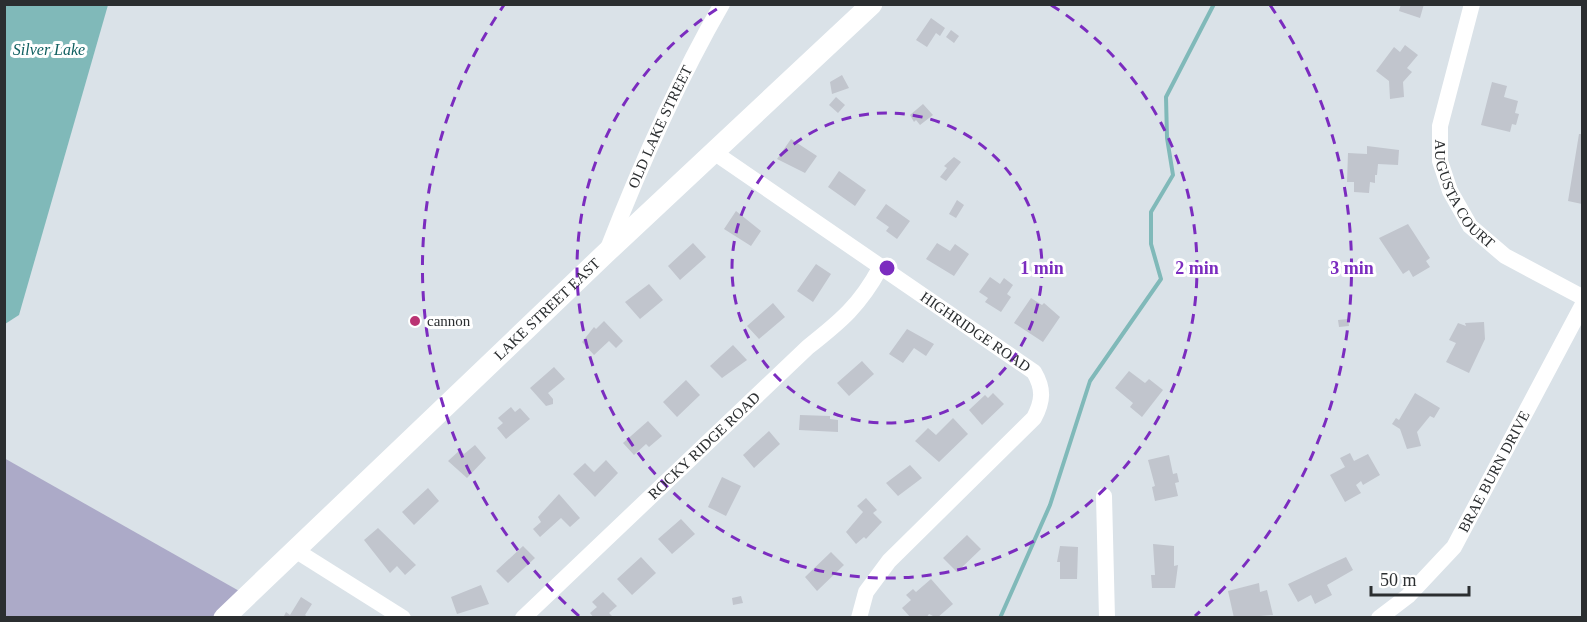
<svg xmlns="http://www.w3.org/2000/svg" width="1587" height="622" viewBox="0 0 1587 622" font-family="'Times New Roman',serif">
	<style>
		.green { fill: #acaac8 }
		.water { fill: #80b9b9 }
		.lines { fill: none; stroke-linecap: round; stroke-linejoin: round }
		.stream { stroke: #80b9b9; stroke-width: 4 }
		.building { fill: #c1c5cd }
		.minor { stroke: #fff; stroke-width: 16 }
		.major { stroke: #fff; stroke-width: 21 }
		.ring { fill: none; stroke: #7b2cbf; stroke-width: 3; stroke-dasharray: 10 8 }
		.poi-dot { fill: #ba3373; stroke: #fff; stroke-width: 2 }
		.labels { text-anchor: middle; stroke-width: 6; stroke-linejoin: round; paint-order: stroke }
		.street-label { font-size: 15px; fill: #2b2e30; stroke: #fff }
		.poi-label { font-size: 15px; fill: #2b2e30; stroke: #fff; text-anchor: start }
		.water-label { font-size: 16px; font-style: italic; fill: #126162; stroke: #fff }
		.centre { fill: #7b2cbf; stroke: #fff; stroke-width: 3 }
		.ring-label { font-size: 18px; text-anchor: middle; font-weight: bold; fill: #7b2cbf; stroke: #fff; stroke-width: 6; stroke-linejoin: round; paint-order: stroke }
	</style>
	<rect width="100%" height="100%" fill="#dae2e8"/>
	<path class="green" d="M 4,458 L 241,592 L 212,617 L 5,617 Z"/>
	<path class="water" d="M 5,4 L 108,5 L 19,315 L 5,324 Z"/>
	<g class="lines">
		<path class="stream" d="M 1000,618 L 1050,505 L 1090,381 L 1161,279 L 1151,244 L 1151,212 L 1173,175 L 1167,138 L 1166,97 L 1214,4"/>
	</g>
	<path class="building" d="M 1401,4 L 1424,4 L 1420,18 L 1399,11 Z
		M 931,18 L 945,28 L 940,36 L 936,33 L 927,47 L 916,40 Z
		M 951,30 L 959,36 L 954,43 L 946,37 Z
		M 1405,45 L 1418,55 L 1407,68 L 1412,72 L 1403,82 L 1404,97 L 1390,99 L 1389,81 L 1376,71 L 1394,47 L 1400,52 Z
		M 842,75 L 849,88 L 832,94 L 830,82 Z
		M 1492,82 L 1507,86 L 1504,97 L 1518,101 L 1515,113 L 1519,114 L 1516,125 L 1512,124 L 1510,132 L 1481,125 Z
		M 836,97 L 845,105 L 838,113 L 829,105 Z
		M 923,104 L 933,115 L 920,125 L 916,120 L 914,122 L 910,115 Z
		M 1579,134 L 1582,134 L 1582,204 L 1568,201 Z
		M 791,139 L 817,156 L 805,173 L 777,159 Z
		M 1367,146 L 1399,150 L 1398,165 L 1378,164 L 1377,175 L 1375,175 L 1375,183 L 1370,182 L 1369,193 L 1354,192 L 1354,182 L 1347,182 L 1348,153 L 1367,154 Z
		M 954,157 L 961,162 L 946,181 L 940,177 L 947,168 L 944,166 Z
		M 839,171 L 866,190 L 855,206 L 828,187 Z
		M 957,200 L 964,205 L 956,218 L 949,214 Z
		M 886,204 L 910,221 L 897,239 L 886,231 L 889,227 L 876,218 Z
		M 736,211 L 761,231 L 751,246 L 724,229 Z
		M 1408,224 L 1430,258 L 1426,261 L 1430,267 L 1413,277 L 1409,270 L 1403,274 L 1379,238 Z
		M 693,243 L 706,257 L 680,280 L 668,266 Z
		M 937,243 L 950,251 L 955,244 L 969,254 L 954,276 L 926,259 Z
		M 816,264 L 831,274 L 813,302 L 797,291 Z
		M 990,277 L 1000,284 L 1004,278 L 1013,285 L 1007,294 L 1011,297 L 1001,312 L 985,302 L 988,298 L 979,292 Z
		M 649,284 L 663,300 L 640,319 L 625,302 Z
		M 1031,298 L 1042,305 L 1044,303 L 1060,317 L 1043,342 L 1014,323 Z
		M 773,303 L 785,317 L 759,339 L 747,326 Z
		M 1348,319 L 1349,326 L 1339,327 L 1338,320 Z
		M 604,321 L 623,341 L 616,348 L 609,341 L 594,355 L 582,342 L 594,327 L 596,329 Z
		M 1484,322 L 1485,339 L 1469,373 L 1446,362 L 1456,343 L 1449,340 L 1458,323 L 1466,326 L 1465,323 Z
		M 907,329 L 934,344 L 926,356 L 914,348 L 903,363 L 889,354 Z
		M 733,345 L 747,360 L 722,378 L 710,366 Z
		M 862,361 L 874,374 L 849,396 L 837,383 Z
		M 554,367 L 565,379 L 548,393 L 553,399 L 553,404 L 546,406 L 530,388 Z
		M 1129,371 L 1145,383 L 1149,379 L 1163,390 L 1142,417 L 1130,407 L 1133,403 L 1115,388 Z
		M 686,380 L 700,395 L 677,417 L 663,402 Z
		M 993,393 L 1004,404 L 982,425 L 969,410 L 985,395 L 988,398 Z
		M 1415,393 L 1440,408 L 1434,418 L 1430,416 L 1417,432 L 1421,446 L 1407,449 L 1400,429 L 1392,424 L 1396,418 L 1399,420 Z
		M 511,407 L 515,412 L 520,408 L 530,419 L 506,439 L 497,428 L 503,423 L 498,418 Z
		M 800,415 L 830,416 L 830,419 L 838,420 L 838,432 L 799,430 Z
		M 953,418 L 968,434 L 939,462 L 915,441 L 928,428 L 936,435 Z
		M 648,421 L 662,436 L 649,447 L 646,444 L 634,455 L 623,443 Z
		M 769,431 L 780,444 L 754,468 L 743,455 Z
		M 475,445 L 486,458 L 467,478 L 448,461 L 460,450 L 464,454 Z
		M 1350,453 L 1354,461 L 1368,454 L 1380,475 L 1363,485 L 1361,481 L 1356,485 L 1361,493 L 1345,502 L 1330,475 L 1345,467 L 1340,458 Z
		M 1169,455 L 1173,474 L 1177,473 L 1179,482 L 1175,483 L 1178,496 L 1155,501 L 1152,487 L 1155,486 L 1148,460 Z
		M 606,460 L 618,473 L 595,497 L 573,474 L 585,463 L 594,472 Z
		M 910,465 L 922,478 L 898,496 L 886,483 Z
		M 722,477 L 741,486 L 726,516 L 708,507 Z
		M 428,488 L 439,501 L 414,525 L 402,512 Z
		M 559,494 L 580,518 L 570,527 L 561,518 L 540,537 L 533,529 L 541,522 L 538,517 Z
		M 866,498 L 877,510 L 873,513 L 882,522 L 866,539 L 864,537 L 856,544 L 846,532 L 863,512 L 857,506 Z
		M 681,519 L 695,534 L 672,554 L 658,539 Z
		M 378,528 L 416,565 L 405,575 L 397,566 L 390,573 L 364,540 Z
		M 967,535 L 981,549 L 957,572 L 943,558 Z
		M 1153,544 L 1174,546 L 1174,566 L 1178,565 L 1175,588 L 1152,588 L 1151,575 L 1155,575 Z
		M 523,546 L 535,558 L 508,583 L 496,571 Z
		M 1060,546 L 1078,547 L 1077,579 L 1060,579 L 1060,562 L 1057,562 Z
		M 831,552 L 844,565 L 817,591 L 805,577 Z
		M 641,557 L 656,573 L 632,595 L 617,579 Z
		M 1346,557 L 1353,570 L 1327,585 L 1332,595 L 1315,604 L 1311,595 L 1298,602 L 1288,584 Z
		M 931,579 L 953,604 L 937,618 L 929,614 L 926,618 L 911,618 L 902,608 L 911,600 L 906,595 L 913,589 L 916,592 Z
		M 1259,583 L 1260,592 L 1267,590 L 1273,615 L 1234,618 L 1228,591 Z
		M 481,585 L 489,604 L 457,614 L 451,597 Z
		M 603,592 L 617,606 L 609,613 L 614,618 L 594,618 L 590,613 L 597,607 L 592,602 Z
		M 741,596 L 743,603 L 733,605 L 732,598 Z
		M 301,597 L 312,604 L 305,615 L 309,618 L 283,618 L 286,612 L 290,615 Z"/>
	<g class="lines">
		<g class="minor">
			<path id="s1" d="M 1472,4 L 1440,126 L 1440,161 L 1450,191 L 1470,226 L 1505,256 L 1582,297"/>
			<path id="s2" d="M 715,153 L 1034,372 C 1044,389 1043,401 1034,418 L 889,561 L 866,592 L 859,618"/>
			<path id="s3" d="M 607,251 C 640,166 676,84 722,4"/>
			<path d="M 1104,496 L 1107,618"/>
			<path d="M 295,550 L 403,618"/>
			<path id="s4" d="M 523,618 L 808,347 C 841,321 860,305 880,268"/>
			<path id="s5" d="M 1379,618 L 1408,596 L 1454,547 L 1582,306"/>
		</g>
		<path class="major" id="s6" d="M 224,618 L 607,252 L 872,4"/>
	</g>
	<g class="ring">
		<circle cx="887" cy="268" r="155"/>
		<path d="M1051 5A310 310 0 1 1 723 5"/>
		<path d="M579 616A465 465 0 0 1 504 5M1270 5A465 465 0 0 1 1195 616"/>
	</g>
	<circle class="poi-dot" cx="415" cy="321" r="6"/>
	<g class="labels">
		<g class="street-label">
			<text dy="5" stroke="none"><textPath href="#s3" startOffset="135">OLD LAKE STREET</textPath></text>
			<text dy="5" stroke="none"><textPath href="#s1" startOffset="201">AUGUSTA COURT</textPath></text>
			<text dy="5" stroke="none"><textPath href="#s6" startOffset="447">LAKE STREET EAST</textPath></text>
			<text dy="5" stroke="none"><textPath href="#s2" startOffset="316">HIGHRIDGE ROAD</textPath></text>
			<text dy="5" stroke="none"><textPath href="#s4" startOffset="250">ROCKY RIDGE ROAD</textPath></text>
			<text dy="5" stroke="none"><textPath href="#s5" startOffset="189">BRAE BURN DRIVE</textPath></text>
		</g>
		<g class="poi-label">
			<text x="427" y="326">cannon</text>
		</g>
		<g class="water-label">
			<text x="49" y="55">Silver Lake</text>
		</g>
	</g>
	<circle cx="887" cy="268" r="9" class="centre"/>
	<g class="ring-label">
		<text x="1042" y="274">1 min</text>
		<text x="1197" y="274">2 min</text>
		<text x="1352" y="274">3 min</text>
	</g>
	<rect width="1587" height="622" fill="none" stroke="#2b2e30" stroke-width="12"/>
	<path d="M1371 586v9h98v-9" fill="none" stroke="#2b2e30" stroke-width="3"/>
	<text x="1380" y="586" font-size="18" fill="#2b2e30" stroke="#ffffff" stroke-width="4.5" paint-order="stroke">50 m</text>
</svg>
